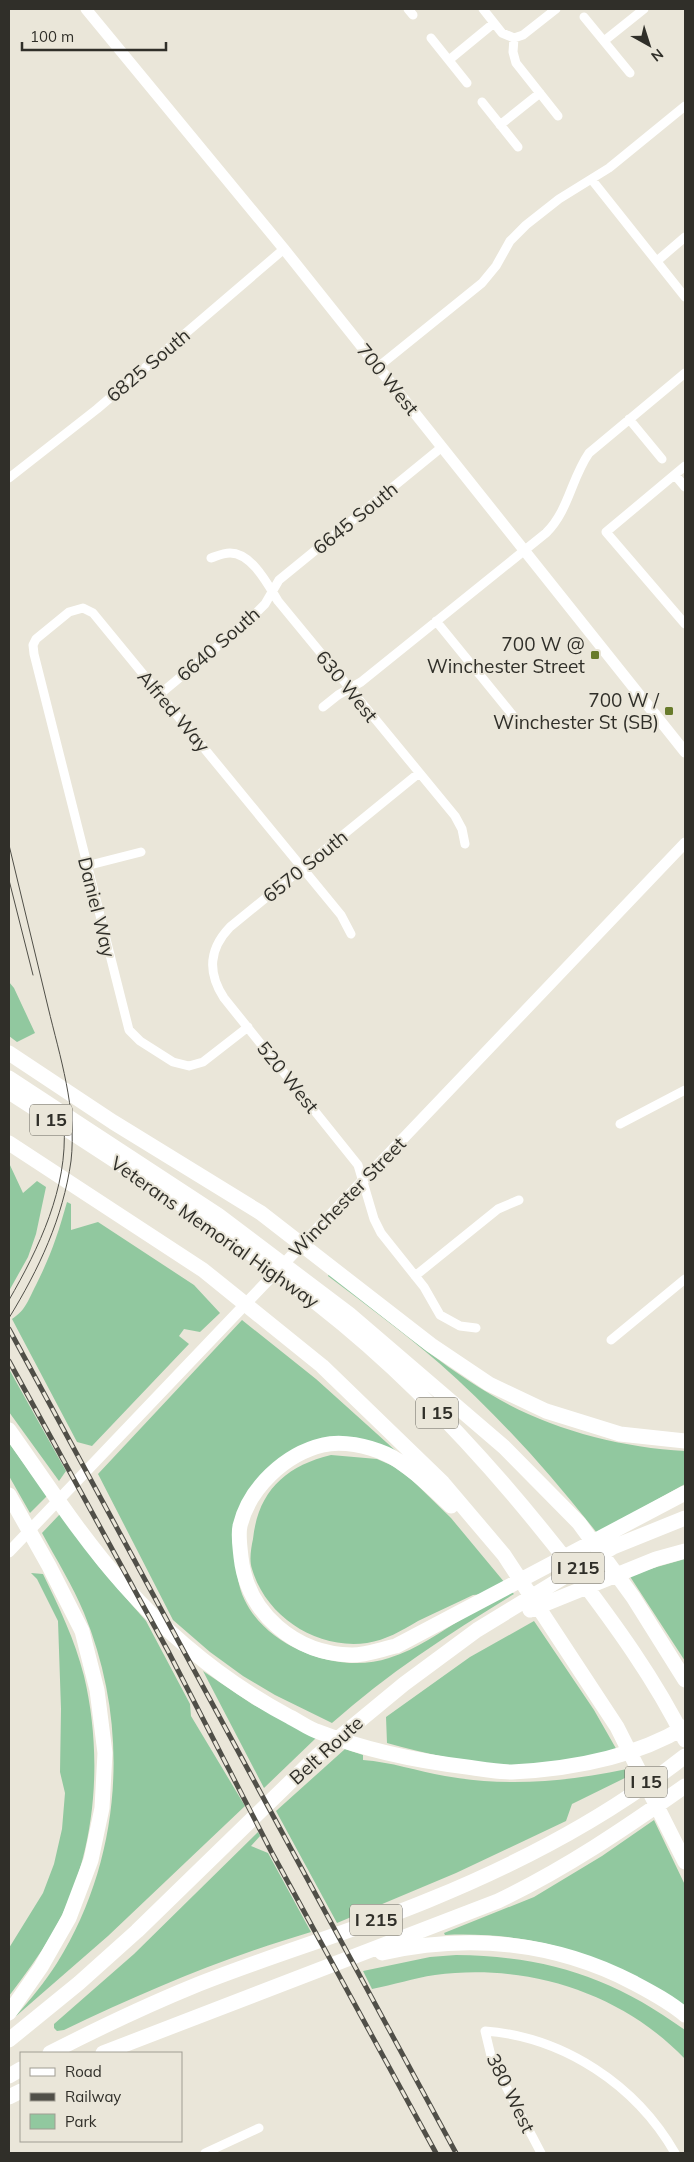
<svg xmlns="http://www.w3.org/2000/svg" width="694" height="2162" viewBox="0 0 694 2162" font-family="Mulish,sans-serif">
	<style>
		.green { fill: #91c89f }
		.lines { fill: none; stroke-linecap: round; stroke-linejoin: round }
		.minor { stroke: #fff; stroke-width: 9 }
		.secondary { stroke: #fff; stroke-width: 11 }
		.motorway { stroke: #fff; stroke-width: 15 }
		.tram { stroke: #504f48; stroke-width: 1 }
		.rail-casing { stroke: #504f48; stroke-width: 5 }
		.rail { stroke: #eae6d9; stroke-width: 3; stroke-dasharray: 9; stroke-linecap: butt }
		.poi-dot { fill: #687b2b; stroke: #eae6d9; stroke-width: 2 }
		.labels { text-anchor: middle; stroke-width: 4; stroke-linejoin: round; paint-order: stroke }
		.shield { fill: #eae6d9; stroke: #68665e; stroke-width: 1 }
		.shield-label { font-size: 18px; font-weight: bold; fill: #302f29 }
		.street-label { font-size: 19px; fill: #302f29; stroke: #eae6d9 }
		.poi-label { font-size: 19px; fill: #302f29; stroke: #eae6d9; text-anchor: end }
	</style>
	<rect width="100%" height="100%" fill="#eae6d9"/>
	<path class="green" d="M 9,982 L 14,988 L 35,1033 L 17,1042 L 9,1036 Z
		M 9,1163 L 23,1193 L 37,1181 L 46,1187 L 36,1234 L 28,1257 L 9,1291 Z
		M 67,1202 L 71,1204 L 71,1230 L 98,1222 L 194,1285 L 220,1313 L 200,1332 L 184,1329 L 179,1336 L 189,1344 L 92,1446 L 77,1442 L 12,1319 C 26,1310 28,1300 36,1285 C 51,1255 58,1234 67,1202 Z
		M 329,1274 C 382,1315 433,1360 490,1394 C 548,1429 618,1447 685,1451 L 685,1484 L 597,1533 C 549,1472 497,1414 439,1363 C 403,1332 365,1304 328,1276 Z
		M 242,1320 L 316,1379 L 396,1451 L 329,1439 L 251,1489 C 248,1512 245,1534 241,1556 C 240,1563 237,1572 238,1579 C 248,1641 334,1677 389,1658 C 418,1649 440,1632 465,1617 C 481,1608 496,1600 512,1592 L 514,1594 C 450,1633 388,1673 332,1723 L 275,1695 L 243,1676 L 210,1652 L 173,1620 L 98,1474 Z
		M 9,1369 L 66,1471 L 59,1481 L 9,1412 Z
		M 9,1443 L 47,1496 L 30,1513 L 9,1476 Z
		M 331,1455 L 377,1459 L 393,1466 L 412,1480 L 451,1518 L 505,1583 L 485,1594 L 473,1595 C 455,1604 436,1612 418,1621 C 401,1631 386,1640 367,1643 C 317,1650 266,1617 252,1569 C 249,1561 251,1548 253,1539 C 258,1492 285,1466 331,1455 Z
		M 60,1514 L 99,1567 L 146,1621 L 190,1704 L 191,1716 L 245,1806 L 108,1936 L 15,2017 C 30,2000 45,1982 57,1963 C 122,1859 131,1727 84,1613 C 73,1586 56,1559 42,1533 Z
		M 685,1559 L 685,1661 L 629,1575 Z
		M 31,1573 L 43,1574 C 59,1607 75,1640 84,1676 C 104,1760 96,1859 52,1934 C 39,1956 24,1976 9,1996 L 9,1948 L 43,1893 L 54,1864 L 62,1829 L 65,1793 L 60,1772 L 61,1709 L 58,1621 L 37,1579 Z
		M 534,1621 L 594,1710 L 618,1752 C 594,1756 570,1761 546,1764 C 494,1769 437,1757 387,1743 L 386,1717 L 470,1657 Z
		M 203,1671 L 252,1704 L 316,1738 L 264,1788 Z
		M 345,1749 L 363,1755 L 363,1760 C 391,1762 417,1771 445,1776 C 507,1787 566,1782 627,1769 L 631,1775 L 572,1804 L 566,1821 L 456,1873 L 337,1923 L 276,1811 Z
		M 654,1820 L 685,1885 L 685,2006 C 611,1956 535,1931 445,1935 L 444,1933 L 534,1897 L 602,1856 Z
		M 258,1832 L 260,1836 L 251,1846 L 268,1853 L 311,1932 C 223,1958 146,1991 64,2030 L 57,2031 L 54,2028 L 54,2024 L 134,1954 Z
		M 456,1955 C 546,1956 612,1977 685,2030 L 685,2059 C 621,1992 526,1963 435,1975 C 413,1978 394,1985 372,1989 L 363,1971 L 430,1957 Z"/>
	<g class="lines">
		<path class="minor" d="M 408,9 L 413,15
			M 483,9 L 502,33 L 514,38 L 523,35 L 556,9
			M 584,17 L 630,73
			M 431,38 L 467,83
			M 514,38 L 513,52 L 516,63 L 558,116
			M 604,41 L 644,9
			M 449,60 L 494,23
			M 482,102 L 518,147
			M 500,125 L 540,93
			M 592,180 L 685,297
			M 657,261 L 685,237
			M 378,367 L 482,283 L 496,266 L 510,241 L 526,225 L 559,199 L 609,168 L 685,106
			M 629,419 L 662,459
			M 685,466 L 606,532 L 685,624
			M 675,475 L 685,487
			M 9,478 L 97,409 L 284,249
			M 211,558 C 217,556 223,553 230,553 C 252,553 268,585 278,601 L 455,816 L 462,829 L 465,844
			M 436,621 L 519,723
			M 160,694 L 249,620 L 265,604 L 279,580 L 442,447
			M 323,707 L 338,695 L 361,682 L 546,533 C 569,510 571,479 589,453 L 685,373
			M 419,773 L 230,927 C 209,949 207,972 224,998 L 358,1165 L 374,1219 L 381,1233 L 424,1287 L 440,1315 L 460,1326 L 476,1328
			M 86,866 L 141,852
			M 248,1027 L 203,1062 L 189,1066 L 173,1062 L 140,1041 L 129,1030 L 34,654 L 33,645 L 36,639 L 69,612 L 83,608 L 93,613 L 341,915 L 351,934
			M 620,1124 L 685,1090
			M 415,1276 L 498,1209 L 519,1200
			M 611,1340 L 685,1279
			M 205,2153 L 259,2128
			M 541,2153 L 492,2060 L 485,2031 C 564,2037 636,2085 675,2153"/>
		<path class="secondary" d="M 86,9 L 284,249 L 685,752
			M 9,1552 L 685,843"/>
		<path class="motorway" d="M 9,1053 L 113,1122 L 261,1213 L 431,1345 L 489,1384 L 546,1411 L 620,1434 L 685,1441
			M 9,1078 L 218,1215 L 349,1314 L 504,1447 L 579,1523 L 633,1597 L 685,1680
			M 9,1092 C 114,1160 221,1227 319,1305 C 415,1380 499,1473 573,1569 C 614,1623 655,1679 685,1740
			M 9,1143 L 203,1270 L 322,1366 L 443,1483 L 504,1555 L 617,1727 L 685,1862
			M 9,1430 C 46,1482 81,1537 124,1585 C 171,1638 228,1684 290,1717 C 300,1722 309,1729 319,1732 C 365,1750 418,1761 467,1767 C 481,1769 497,1772 512,1772 C 570,1769 635,1757 685,1727
			M 9,1495 L 49,1566 L 82,1631 L 97,1690 L 105,1753 L 102,1808 L 91,1860 L 69,1918 L 41,1967 L 9,2013
			M 451,1506 C 434,1490 407,1463 386,1454 C 368,1446 342,1440 323,1445 C 285,1454 249,1488 240,1526 C 238,1535 240,1547 241,1557 C 247,1613 295,1654 352,1655 C 366,1655 382,1649 396,1646 L 685,1493
			M 530,1610 L 656,1559 L 685,1551
			M 382,1953 C 468,1933 556,1942 634,1983 C 651,1992 670,2002 685,2015
			M 9,2040 L 79,1983 L 137,1931 L 318,1755 L 404,1684 L 477,1630 L 613,1547 L 685,1518
			M 50,2053 C 97,2029 145,2006 194,1986 C 271,1955 352,1932 429,1900 C 520,1863 608,1817 685,1756
			M 103,2053 L 498,1901 C 565,1869 624,1829 685,1786
			M 9,2076 L 21,2069
			M 9,2097 L 21,2091"/>
		<path class="tram" d="M 9,845 C 22,899 35,953 48,1007 C 60,1057 77,1109 71,1161 C 63,1218 39,1269 9,1318
			M 9,880 L 33,975
			M 9,1300 C 39,1248 68,1188 64,1126"/>
		<g class="rail-casing">
			<path id="rail" d="M 9,1329 L 456,2153
				M 9,1361 L 168,1651 L 271,1851 L 436,2153"/>
		</g>
		<use href="#rail" class="rail"/>
	</g>
	<g class="poi-dot">
		<rect x="590" y="650" width="10" height="10" rx="2.5"/>
		<rect x="664" y="706" width="10" height="10" rx="2.5"/>
	</g>
	<g class="labels">
		<g class="shield">
			<rect x="30" y="1104.5" width="42" height="31" rx="4"/>
			<rect x="416" y="1397.5" width="42" height="31" rx="4"/>
			<rect x="552" y="1552.5" width="52" height="31" rx="4"/>
			<rect x="625" y="1766.5" width="42" height="31" rx="4"/>
			<rect x="350" y="1904.5" width="52" height="31" rx="4"/>
		</g>
		<g class="shield-label">
			<text x="51" y="1126">I 15</text>
			<text x="437" y="1419">I 15</text>
			<text x="578" y="1574">I 215</text>
			<text x="646" y="1788">I 15</text>
			<text x="376" y="1926">I 215</text>
		</g>
		<g class="street-label">
			<text transform="translate(148 365) rotate(-40)" y="7">6825 South</text>
			<text transform="translate(388 379) rotate(51)" y="7">700 West</text>
			<text transform="translate(355 518) rotate(-39)" y="7">6645 South</text>
			<text transform="translate(218 644) rotate(-41)" y="7">6640 South</text>
			<text transform="translate(347 686) rotate(51)" y="7">630 West</text>
			<text transform="translate(174 711) rotate(50)" y="7">Alfred Way</text>
			<text transform="translate(305 866) rotate(-39)" y="7">6570 South</text>
			<text transform="translate(97 907) rotate(76)" y="7">Daniel Way</text>
			<text transform="translate(288 1077) rotate(51)" y="7">520 West</text>
			<text transform="translate(347 1197) rotate(-46)" y="7">Winchester Street</text>
			<text transform="translate(215 1232) rotate(35)" y="7">Veterans Memorial Highway</text>
			<text transform="translate(326 1750) rotate(-42)" y="7">Belt Route</text>
			<text transform="translate(511 2093) rotate(64)" y="7">380 West</text>
		</g>
		<g class="poi-label">
			<text x="585" y="651">700 W @<tspan x="585" dy="22">Winchester Street</tspan></text>
			<text x="659" y="707">700 W /<tspan x="659" dy="22">Winchester St (SB)</tspan></text>
		</g>
	</g>
	<rect width="694" height="2162" fill="none" stroke="#302f29" stroke-width="20"/>
	<rect x="20" y="2052" width="162" height="90" fill="#eae6d9" stroke="#a09d93"/>
	<rect x="30" y="2068" width="25" height="8" fill="#ffffff" stroke="#a09d93"/>
	<text x="65" y="2077" font-size="15" fill="#302f29">Road</text>
	<rect x="30" y="2093" width="25" height="8" fill="#504f48" stroke="#a09d93"/>
	<text x="65" y="2102" font-size="15" fill="#302f29">Railway</text>
	<rect x="30" y="2114" width="25" height="15" fill="#91c89f" stroke="#a09d93"/>
	<text x="65" y="2127" font-size="15" fill="#302f29">Park</text>
	<g transform="translate(649 45) rotate(141)" stroke="#eae6d9" stroke-width="4" paint-order="stroke">
	<path d="M0-4L9 19L0 12L-9 19Z" fill="#302f29"/>
	<text y="-8" font-size="14" font-weight="bold" text-anchor="middle" fill="#302f29">N</text>
	</g>
	<path d="M22 42v8h144v-8" fill="none" stroke="#302f29" stroke-width="2.5"/>
	<text x="30" y="42" font-size="15" fill="#302f29" stroke="#eae6d9" stroke-width="4" paint-order="stroke">100 m</text>
</svg>
